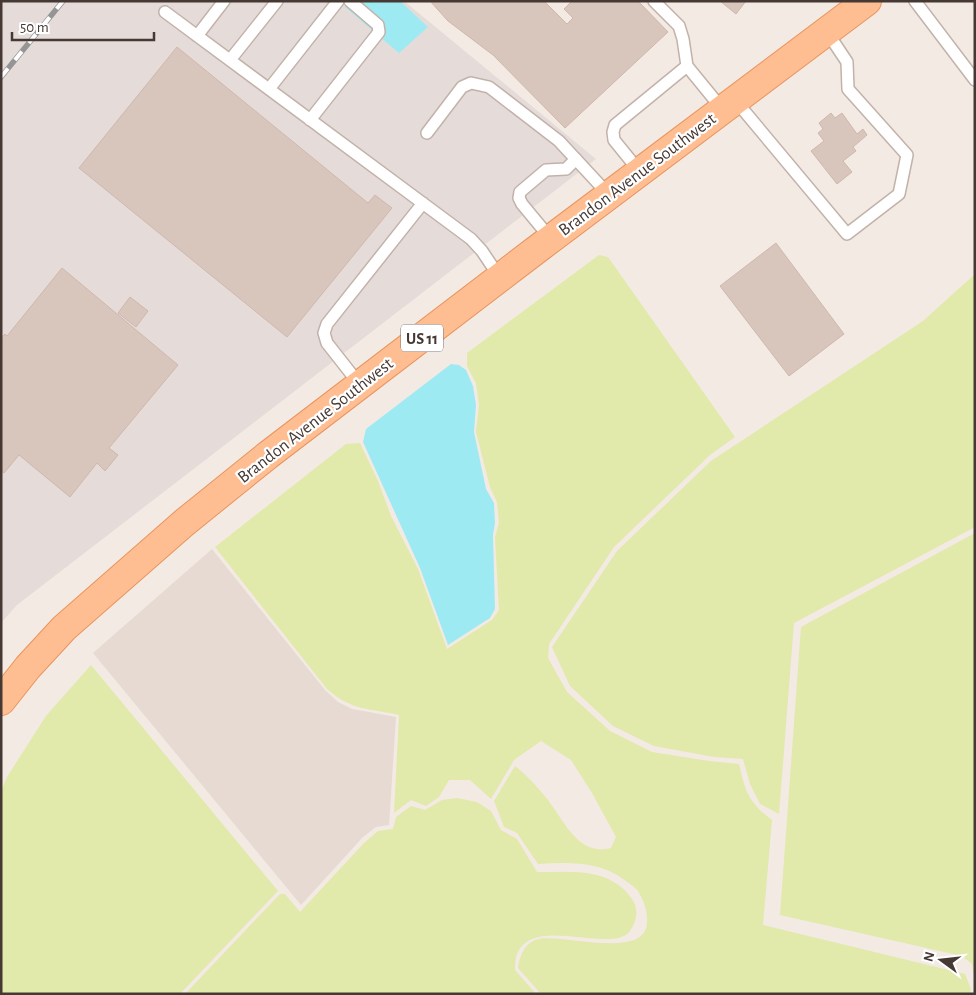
<svg xmlns="http://www.w3.org/2000/svg" width="976" height="995" viewBox="0 0 976 995" font-family="'Alegreya Sans',sans-serif">
	<style>
		.residential { fill: #e7dad2 }
		.industrial { fill: #e5dcda }
		.green { fill: #e1e9ab }
		.water { fill: #9eeaf3 }
		.building { fill: #d8c5bc; stroke: #d0b7ac }
		.lines { fill: none; stroke-linecap: round; stroke-linejoin: round }
		.lane-casing { stroke: #c2b2aa; stroke-width: 14 }
		.primary-casing { stroke: #e8945d; stroke-width: 30 }
		.lane { stroke: #fff; stroke-width: 11 }
		.primary { stroke: #ffbe92; stroke-width: 28 }
		.rail-casing { stroke: #959595; stroke-width: 5.5 }
		.rail { stroke: #fff; stroke-width: 4; stroke-dasharray: 11; stroke-linecap: butt }
		.labels { text-anchor: middle; stroke-width: 4.5; stroke-linejoin: round; paint-order: stroke }
		.shield { fill: #fff; stroke: #7e7471; stroke-width: 1 }
		.shield-label { font-size: 16px; font-weight: bold; fill: #463934 }
		.street-label { font-size: 18px; fill: #463934; stroke: #fff }
	</style>
	<rect width="100%" height="100%" fill="#f3eae4"/>
	<path class="residential" d="M 212,549 L 325,690 L 338,702 L 352,709 L 396,717 L 389,825 L 376,827 L 363,837 L 301,905 L 93,653 Z"/>
	<path class="industrial" d="M 1,1 L 404,1 L 596,159 L 17,605 L 1,623 Z"/>
	<path class="green" d="M 599,255 L 608,257 L 735,437 L 710,455 L 614,547 L 549,644 L 548,658 L 567,692 L 610,731 L 652,752 L 709,761 L 739,764 C 745,791 749,803 772,820 L 763,925 L 965,974 L 971,989 L 970,994 L 541,994 L 518,968 C 520,955 525,942 539,939 C 562,934 645,960 647,923 C 648,912 644,901 638,891 C 635,887 630,884 626,881 C 601,861 568,862 538,864 L 517,833 L 504,827 L 494,801 L 515,766 C 528,776 538,788 548,800 C 564,821 579,857 611,848 L 616,837 L 592,793 L 571,760 L 541,741 L 514,760 L 491,799 L 470,780 L 449,780 L 439,797 L 426,806 L 411,800 L 394,813 L 399,715 C 368,708 352,711 327,689 L 215,547 L 346,444 L 360,443 L 378,481 L 391,516 L 418,569 L 447,649 L 492,620 L 499,610 L 495,537 L 499,523 L 497,502 L 490,487 L 476,432 L 479,405 L 476,383 L 467,366 L 467,353 Z
		M 975,274 L 975,527 L 794,623 L 779,814 L 760,804 L 750,784 L 743,759 L 714,757 L 654,746 L 613,726 L 570,686 L 552,647 L 617,551 L 711,461 L 923,321 Z
		M 975,533 L 975,981 L 972,964 L 962,956 L 780,915 L 801,627 Z
		M 91,665 L 278,891 L 180,994 L 1,994 L 1,791 L 7,777 L 46,716 Z
		M 457,798 L 477,802 L 491,811 L 501,830 L 517,839 L 537,872 C 572,872 610,867 632,899 C 639,910 637,920 630,931 C 612,955 533,914 517,954 C 515,959 515,965 515,970 L 536,994 L 185,994 L 280,894 L 285,894 L 300,912 L 364,843 L 378,831 L 393,829 L 396,817 L 411,806 L 425,810 L 442,800 Z"/>
	<path class="water" d="M 349,1 L 400,1 L 428,27 L 399,53 L 345,7 Z
		M 451,364 L 459,365 L 466,370 L 473,386 L 476,405 L 474,432 L 486,489 L 494,503 L 495,523 L 493,535 L 495,609 L 490,618 L 448,645 L 420,568 L 363,442 L 366,429 Z"/>
	<path class="building" d="M 430,1 L 544,1 L 567,24 L 573,18 L 564,9 L 572,1 L 638,1 L 668,32 L 565,128 L 493,55 L 448,21 Z
		M 720,1 L 746,1 L 736,14 Z
		M 177,47 L 368,203 L 375,195 L 392,208 L 287,337 L 79,168 Z
		M 831,113 L 835,118 L 842,113 L 857,134 L 863,129 L 867,135 L 853,147 L 856,151 L 843,161 L 852,172 L 837,184 L 811,151 L 824,141 L 818,133 L 823,129 L 819,123 Z
		M 776,243 L 844,334 L 789,376 L 720,286 Z
		M 62,268 L 178,365 L 109,448 L 118,455 L 105,471 L 97,463 L 70,497 L 19,455 L 4,473 L 1,471 L 1,338 L 5,334 L 7,336 Z
		M 130,297 L 148,311 L 136,327 L 118,313 Z"/>
	<g class="lines">
		<g class="lane-casing">
			<path id="lane" d="M 654,1 L 679,26 L 683,39 L 687,66 L 723,110
				M 915,1 L 975,80
				M 165,12 L 471,239 L 482,251 L 500,278
				M 197,36 L 224,1
				M 230,60 L 277,1
				M 269,89 L 338,1
				M 735,100 L 847,234 L 899,194 L 907,155 L 848,89 L 847,62 L 827,32
				M 310,120 L 379,32 L 378,25 L 350,1
				M 427,133 L 462,87 L 471,83 L 489,87 L 559,141 L 609,195
				M 640,172 L 614,140 L 613,132 L 615,125 L 687,66
				M 551,239 L 522,204 L 519,198 L 520,192 L 546,170 L 566,169 L 576,159
				M 360,385 L 327,343 L 324,333 L 327,324 L 423,203"/>
		</g>
		<g class="primary-casing">
			<path id="primary" d="M 1,701 L 28,667 L 64,628 L 185,522 L 268,455 L 540,247 L 867,1"/>
		</g>
		<use href="#lane" class="lane"/>
		<use href="#primary" class="primary"/>
		<g class="rail-casing">
			<path id="rail" d="M 1,77 L 63,1"/>
		</g>
		<use href="#rail" class="rail"/>
	</g>
	<g class="labels">
		<rect class="shield" x="401" y="324.5" width="42" height="27" rx="4"/>
		<g class="shield-label">
			<text x="422" y="344">US 11</text>
		</g>
		<g class="street-label">
			<text transform="translate(637 174) rotate(-37)" y="6">Brandon Avenue Southwest</text>
			<text transform="translate(315 420) rotate(-38)" y="6">Brandon Avenue Southwest</text>
		</g>
	</g>
	<rect width="976" height="995" fill="none" stroke="#463934" stroke-width="5"/>
	<g transform="translate(941 960) rotate(285)" stroke="#ffffff" stroke-width="4" paint-order="stroke">
	<path d="M0-4L9 19L0 12L-9 19Z" fill="#463934"/>
	<text y="-8" font-size="14" font-weight="bold" text-anchor="middle" fill="#463934">N</text>
	</g>
	<path d="M12 32v8h142v-8" fill="none" stroke="#463934" stroke-width="2.5"/>
	<text x="20" y="32" font-size="15" fill="#463934" stroke="#ffffff" stroke-width="4" paint-order="stroke">50 m</text>
</svg>
